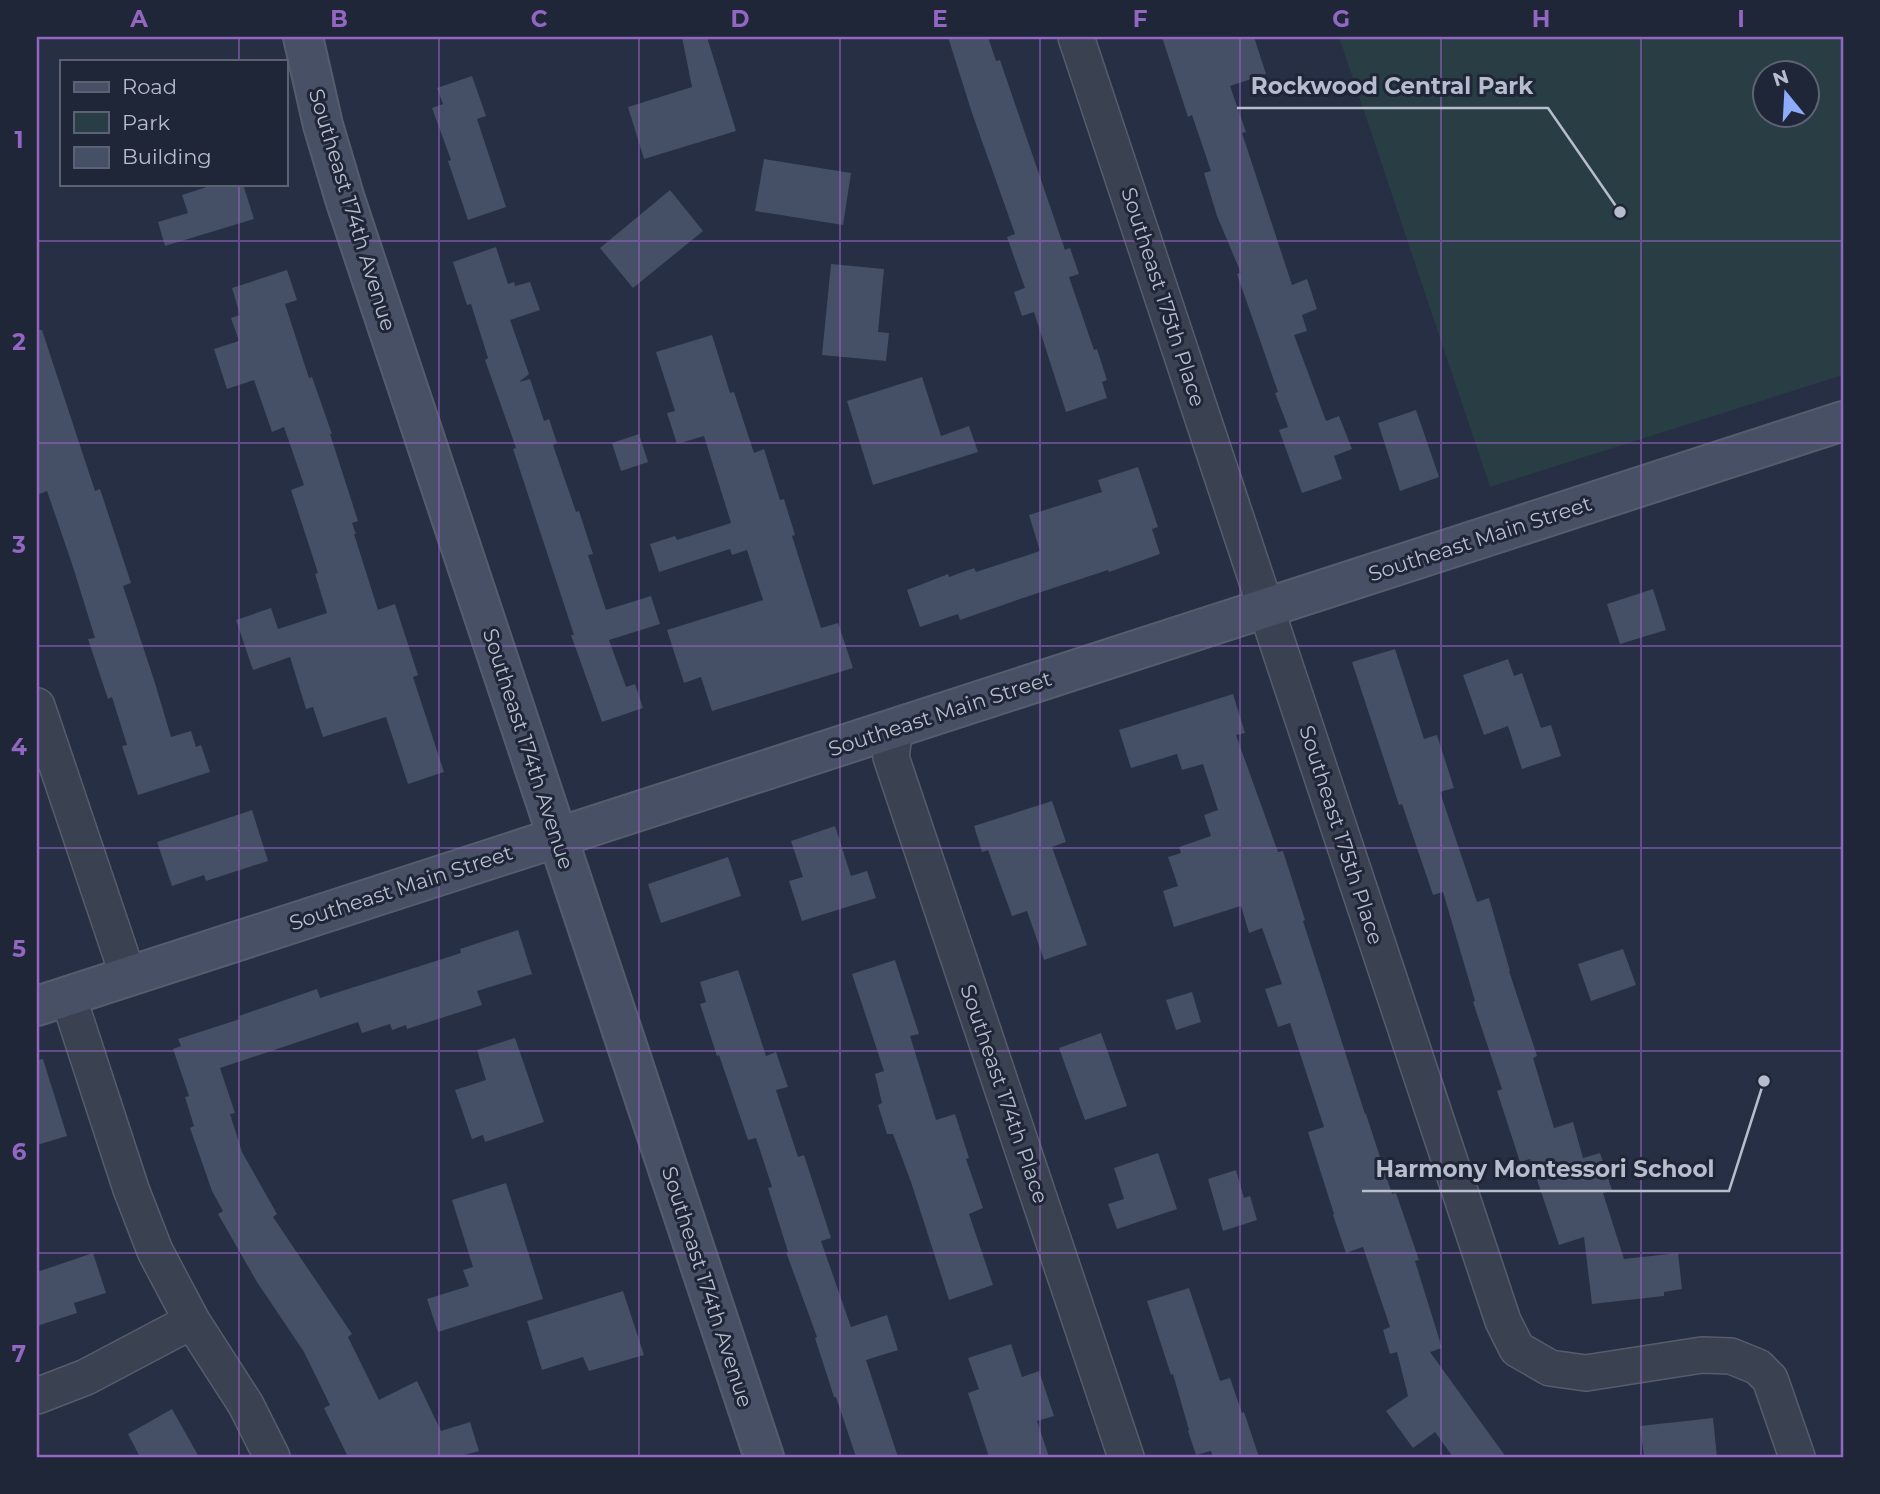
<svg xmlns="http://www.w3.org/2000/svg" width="1880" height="1494" viewBox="0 0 1880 1494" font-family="Montserrat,sans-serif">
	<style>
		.green { fill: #283d44; fill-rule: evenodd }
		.building { fill: #454f65 }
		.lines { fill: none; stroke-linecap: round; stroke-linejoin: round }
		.street-casing { stroke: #555d6d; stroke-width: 38 }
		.secondary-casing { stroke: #555d6d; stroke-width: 42 }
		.street { stroke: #3a4252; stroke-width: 35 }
		.secondary { stroke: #485066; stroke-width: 38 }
		.grid { fill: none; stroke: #9366c4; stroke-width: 2; stroke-opacity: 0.55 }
		.labels { text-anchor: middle; stroke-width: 6; stroke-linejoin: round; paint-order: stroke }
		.street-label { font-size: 21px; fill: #b7bdcc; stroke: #1f2638 }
		.leader { fill: none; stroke: #b7bdcc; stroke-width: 2.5 }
		.callout-dot { fill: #b7bdcc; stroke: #1f2638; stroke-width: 2.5 }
		.callout-label { font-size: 23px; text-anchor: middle; font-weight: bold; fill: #b7bdcc; stroke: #1f2638; stroke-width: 6; stroke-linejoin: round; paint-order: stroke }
		.neatline { fill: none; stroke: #9366c4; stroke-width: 2.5 }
		.grid-label { font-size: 23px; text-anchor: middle; font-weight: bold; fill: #9366c4 }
	</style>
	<rect width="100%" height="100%" fill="#262f43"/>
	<path class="green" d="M 1339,37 L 1843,37 L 1843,375 L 1490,487 ZM 1764,74 L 1806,74 L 1806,116 L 1764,116 Z"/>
	<path class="building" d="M 682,37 L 707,37 L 736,131 L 644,159 L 628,107 L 692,87 Z
		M 948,37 L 988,37 L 996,61 L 1000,60 L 1065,250 L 1070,248 L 1079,274 L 1069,277 L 1094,350 L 1097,349 L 1107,380 L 1102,382 L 1107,398 L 1066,412 L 1034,312 L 1022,316 L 1014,292 L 1025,288 L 1007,237 L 1015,234 L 972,113 Z
		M 1162,37 L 1254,37 L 1266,74 L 1230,86 L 1246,132 L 1242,133 L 1292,285 L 1307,279 L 1317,309 L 1302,315 L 1307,331 L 1294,335 L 1326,421 L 1339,416 L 1352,449 L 1334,456 L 1342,479 L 1302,493 L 1279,430 L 1288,427 L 1275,393 L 1278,392 L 1237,274 L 1241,273 L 1217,216 L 1204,173 L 1211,171 L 1192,115 L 1188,117 Z
		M 472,76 L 486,116 L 477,119 L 506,207 L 468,220 L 448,161 L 451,160 L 432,108 L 443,104 L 437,88 Z
		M 764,159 L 851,173 L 843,225 L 755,211 Z
		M 216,184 L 243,184 L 254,219 L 165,246 L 158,222 L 188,213 L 182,195 Z
		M 670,190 L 703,231 L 633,288 L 600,248 Z
		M 496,247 L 508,284 L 514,282 L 515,286 L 530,282 L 540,310 L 510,320 L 529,374 L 519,382 L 530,379 L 544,421 L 549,419 L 557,443 L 553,445 L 576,512 L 579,511 L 593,554 L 588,555 L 606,610 L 651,596 L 660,624 L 609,640 L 626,687 L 635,684 L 643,708 L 602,722 L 571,635 L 574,635 L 513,449 L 516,448 L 485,360 L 488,358 L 471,304 L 467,305 L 453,262 Z
		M 831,264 L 884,269 L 878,332 L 889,333 L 886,361 L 822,355 Z
		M 287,270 L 297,300 L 285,304 L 309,378 L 312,377 L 332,434 L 330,434 L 358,521 L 352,523 L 356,534 L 354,534 L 378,610 L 395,604 L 418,675 L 413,677 L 444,772 L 408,784 L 386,717 L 323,737 L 313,707 L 306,709 L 290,657 L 253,670 L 236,620 L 271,608 L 278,629 L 327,613 L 315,574 L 318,573 L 291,490 L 304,485 L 284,427 L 272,432 L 254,380 L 227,389 L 214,349 L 239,341 L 231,318 L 240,315 L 232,288 Z
		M 37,330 L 42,330 L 95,491 L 100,489 L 131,583 L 123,586 L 155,683 L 171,737 L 191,731 L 196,747 L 201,745 L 210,772 L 138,795 L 122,746 L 127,745 L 112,697 L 108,699 L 88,639 L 95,638 L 73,567 L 47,491 L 37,495 Z
		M 712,335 L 730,393 L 734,392 L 754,453 L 764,449 L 780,500 L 784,499 L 795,535 L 792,536 L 821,628 L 838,623 L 853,668 L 712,711 L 701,677 L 684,683 L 667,630 L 763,600 L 747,550 L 732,555 L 730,549 L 659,572 L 650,544 L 675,536 L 677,540 L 731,523 L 704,436 L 677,444 L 667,413 L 675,411 L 656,352 Z
		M 922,377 L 941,436 L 969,426 L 978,452 L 873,485 L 847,401 Z
		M 1416,410 L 1439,477 L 1400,491 L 1378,423 Z
		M 639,434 L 648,462 L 621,471 L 612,443 Z
		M 1138,467 L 1158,527 L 1152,529 L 1160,554 L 1109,572 L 1108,570 L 1020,599 L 960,620 L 958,614 L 920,627 L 907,590 L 948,574 L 949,577 L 974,568 L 976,572 L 1040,551 L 1029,515 L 1102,492 L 1098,480 Z
		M 1653,589 L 1666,630 L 1620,644 L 1607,604 Z
		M 1395,649 L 1424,739 L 1437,735 L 1454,788 L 1440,792 L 1477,902 L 1489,898 L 1510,971 L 1509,971 L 1537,1056 L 1533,1058 L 1554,1128 L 1573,1122 L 1583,1158 L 1600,1153 L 1612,1190 L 1603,1193 L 1624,1259 L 1678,1253 L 1682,1289 L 1664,1292 L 1664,1296 L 1592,1304 L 1584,1237 L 1559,1245 L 1530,1159 L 1520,1162 L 1497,1091 L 1502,1089 L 1473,1002 L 1475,1001 L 1443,892 L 1433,895 L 1402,804 L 1399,805 L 1352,662 Z
		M 1508,659 L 1514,676 L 1522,673 L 1541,728 L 1551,725 L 1561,756 L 1522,769 L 1508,726 L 1484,735 L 1463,675 Z
		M 1233,694 L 1245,733 L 1236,735 L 1278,852 L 1283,851 L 1305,920 L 1303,921 L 1365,1114 L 1366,1114 L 1392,1194 L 1396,1193 L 1419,1260 L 1415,1261 L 1442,1348 L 1430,1352 L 1506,1457 L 1453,1457 L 1435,1432 L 1413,1448 L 1386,1411 L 1408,1396 L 1397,1352 L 1390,1354 L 1383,1330 L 1390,1327 L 1363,1247 L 1346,1253 L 1333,1215 L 1334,1214 L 1308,1132 L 1324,1127 L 1290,1023 L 1278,1027 L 1265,989 L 1282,984 L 1262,928 L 1249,933 L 1241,906 L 1174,927 L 1163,891 L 1178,886 L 1168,857 L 1181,853 L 1179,847 L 1211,836 L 1204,815 L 1218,810 L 1203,764 L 1182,770 L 1177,754 L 1131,768 L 1119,730 Z
		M 1052,801 L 1066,842 L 1052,847 L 1087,945 L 1044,960 L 1027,911 L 1012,916 L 988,850 L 982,852 L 974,826 Z
		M 252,810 L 268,861 L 206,881 L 204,875 L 172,886 L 157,842 Z
		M 835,826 L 851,876 L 867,871 L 876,898 L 802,921 L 789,881 L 803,877 L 791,841 Z
		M 728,857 L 741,896 L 661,923 L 648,884 Z
		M 518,930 L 532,974 L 477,991 L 482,1005 L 407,1029 L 406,1025 L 392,1030 L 390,1024 L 362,1033 L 358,1022 L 220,1068 L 235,1113 L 230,1114 L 242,1152 L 277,1214 L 273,1217 L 352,1334 L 348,1337 L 379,1400 L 417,1381 L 441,1431 L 470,1422 L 479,1451 L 457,1457 L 348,1457 L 324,1408 L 330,1405 L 304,1352 L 257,1282 L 218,1214 L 223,1211 L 212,1191 L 190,1128 L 194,1126 L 185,1097 L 189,1096 L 173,1049 L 181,1046 L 178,1039 L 240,1019 L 239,1016 L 317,989 L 320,998 L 461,953 L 460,949 Z
		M 1623,949 L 1636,985 L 1591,1001 L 1578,964 Z
		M 895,960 L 919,1034 L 910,1036 L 936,1120 L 955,1114 L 969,1158 L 966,1159 L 983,1208 L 969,1214 L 993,1285 L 949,1300 L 911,1182 L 893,1134 L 887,1134 L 878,1105 L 882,1103 L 875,1074 L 884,1071 L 852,974 Z
		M 738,970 L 766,1056 L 776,1052 L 788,1087 L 776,1090 L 798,1157 L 804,1155 L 831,1238 L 821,1241 L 851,1327 L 887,1315 L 898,1350 L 866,1360 L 898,1457 L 856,1457 L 836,1397 L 834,1397 L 815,1338 L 817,1337 L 786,1252 L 788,1252 L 768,1188 L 772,1187 L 756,1138 L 748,1140 L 719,1055 L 717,1056 L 700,1004 L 706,1002 L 700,982 Z
		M 1192,992 L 1201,1022 L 1176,1030 L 1166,1000 Z
		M 1101,1033 L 1127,1106 L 1085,1120 L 1059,1048 Z
		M 515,1038 L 544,1122 L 485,1142 L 483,1135 L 472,1139 L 455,1090 L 486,1080 L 477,1050 Z
		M 43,1059 L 67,1136 L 37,1145 L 37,1060 Z
		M 1158,1153 L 1177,1209 L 1117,1229 L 1108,1204 L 1124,1199 L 1114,1168 Z
		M 1236,1170 L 1244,1198 L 1250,1196 L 1257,1220 L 1223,1231 L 1208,1179 Z
		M 506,1183 L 543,1299 L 438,1332 L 427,1299 L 469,1286 L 463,1270 L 473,1267 L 452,1200 Z
		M 93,1253 L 106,1293 L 74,1303 L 77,1313 L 37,1326 L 37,1272 Z
		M 1189,1288 L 1220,1381 L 1230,1378 L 1242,1413 L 1244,1412 L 1259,1457 L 1213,1457 L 1211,1451 L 1196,1455 L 1188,1431 L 1189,1430 L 1173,1374 L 1171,1375 L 1147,1301 Z
		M 623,1291 L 644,1355 L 589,1371 L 583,1357 L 542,1370 L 527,1321 Z
		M 1011,1344 L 1022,1377 L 1039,1371 L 1054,1416 L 1037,1421 L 1049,1457 L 989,1457 L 968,1393 L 979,1389 L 968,1358 Z
		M 172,1409 L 199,1457 L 140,1457 L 128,1434 Z
		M 1713,1418 L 1717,1457 L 1644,1457 L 1640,1426 Z"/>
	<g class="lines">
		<g class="street-casing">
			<path id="street" d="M 1076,37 L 1503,1321 L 1517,1349 L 1550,1368 L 1586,1373 L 1702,1355 L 1731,1356 L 1758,1367 L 1770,1379 L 1797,1457
				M 37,706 L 128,976
				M 895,729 L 891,757 L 1126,1457
				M 68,996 L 131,1189 L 155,1251 L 192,1321 L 246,1405 L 272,1457
				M 37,1396 L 86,1377 L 192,1321"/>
		</g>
		<g class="secondary-casing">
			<path id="secondary" d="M 303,37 L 323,125 L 345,199 L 764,1457
				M 37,1006 L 1843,421"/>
		</g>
		<use href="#street" class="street"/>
		<use href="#secondary" class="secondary"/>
	</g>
	<path class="grid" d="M 239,37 L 239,61M 439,37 L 439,1457M 639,37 L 639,1457M 840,37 L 840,1457M 1040,37 L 1040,1457M 1240,37 L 1240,1457M 1441,37 L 1441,1457M 1641,37 L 1641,1457M 239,184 L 239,1457M 37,241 L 1843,241M 37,443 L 1843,443M 37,646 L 1843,646M 37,848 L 1843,848M 37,1051 L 1843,1051M 37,1253 L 1843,1253"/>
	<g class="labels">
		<g class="street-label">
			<text transform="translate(352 210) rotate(73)" y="7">Southeast 174th Avenue</text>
			<text transform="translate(1163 297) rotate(72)" y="7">Southeast 175th Place</text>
			<text transform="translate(1480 539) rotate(-18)" y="7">Southeast Main Street</text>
			<text transform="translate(940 714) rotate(-18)" y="7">Southeast Main Street</text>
			<text transform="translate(528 749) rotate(72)" y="7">Southeast 174th Avenue</text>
			<text transform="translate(1341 835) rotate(72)" y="7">Southeast 175th Place</text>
			<text transform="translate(401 888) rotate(-18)" y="7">Southeast Main Street</text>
			<text transform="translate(1004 1094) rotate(71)" y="7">Southeast 174th Place</text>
			<text transform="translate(707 1287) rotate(72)" y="7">Southeast 174th Avenue</text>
		</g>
	</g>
	<path class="leader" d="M1620 212L1548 108H1237M1764 1081L1729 1191H1362"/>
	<g class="callout-dot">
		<circle cx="1620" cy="212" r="7"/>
		<circle cx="1764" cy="1081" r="7"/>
	</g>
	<g class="callout-label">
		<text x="1392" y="94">Rockwood Central Park</text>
		<text x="1545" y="1177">Harmony Montessori School</text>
	</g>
	<rect width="1880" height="1494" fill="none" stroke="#1f2638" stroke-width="77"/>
	<rect x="60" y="60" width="228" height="126" fill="#1f2638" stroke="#5c6273" stroke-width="2"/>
	<rect x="74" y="82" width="35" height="10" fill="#485066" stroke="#5c6273" stroke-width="2"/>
	<text x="122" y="94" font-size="21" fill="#b7bdcc">Road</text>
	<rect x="74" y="112" width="35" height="21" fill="#283d44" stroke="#5c6273" stroke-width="2"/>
	<text x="122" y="130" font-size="21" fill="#b7bdcc">Park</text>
	<rect x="74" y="147" width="35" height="21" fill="#454f65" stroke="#5c6273" stroke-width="2"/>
	<text x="122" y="164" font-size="21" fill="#b7bdcc">Building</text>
	<g transform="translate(1786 94) rotate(342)"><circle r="33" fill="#1f2638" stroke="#5c6273" stroke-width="2"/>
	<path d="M0-5L12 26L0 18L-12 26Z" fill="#8eacfb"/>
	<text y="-10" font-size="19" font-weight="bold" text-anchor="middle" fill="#b7bdcc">N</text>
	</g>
	<rect x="38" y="38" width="1804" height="1418" class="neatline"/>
	<g class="grid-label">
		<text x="139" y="27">A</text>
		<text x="339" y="27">B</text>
		<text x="539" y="27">C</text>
		<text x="740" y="27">D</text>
		<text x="940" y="27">E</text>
		<text x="1140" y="27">F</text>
		<text x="1341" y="27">G</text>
		<text x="1541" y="27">H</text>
		<text x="1741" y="27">I</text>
		<text x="19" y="148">1</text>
		<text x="19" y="350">2</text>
		<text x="19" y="553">3</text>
		<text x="19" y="755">4</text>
		<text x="19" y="957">5</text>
		<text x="19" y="1160">6</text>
		<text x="19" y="1362">7</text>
	</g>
</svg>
